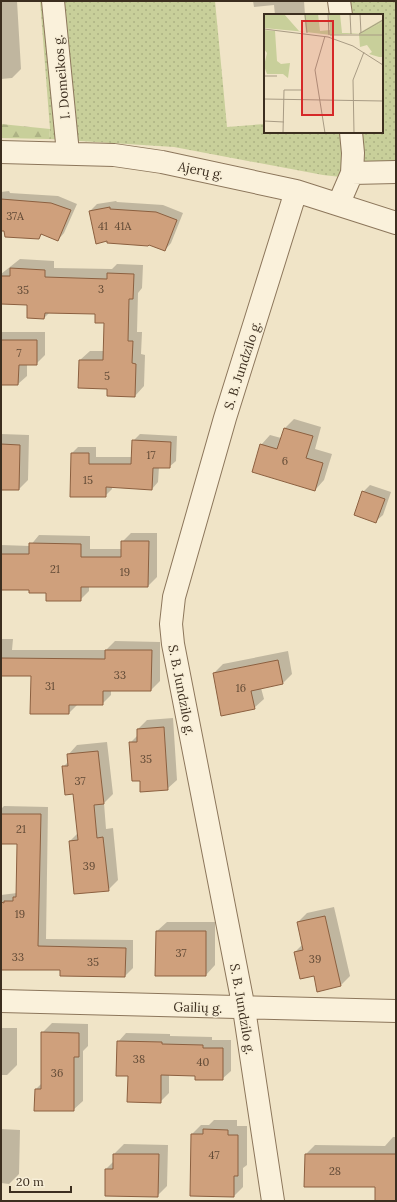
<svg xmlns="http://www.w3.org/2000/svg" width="397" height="1202" viewBox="0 0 397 1202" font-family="Lora,serif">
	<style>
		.grass { fill: url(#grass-dots) }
		.forest { fill: url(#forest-firs) }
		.shadow { fill: #0003 }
		.building { fill: #cfa07c; stroke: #8c6040 }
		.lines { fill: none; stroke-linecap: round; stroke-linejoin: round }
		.minor-casing { stroke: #8c765b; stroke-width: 24 }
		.minor { stroke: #faf1db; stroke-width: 22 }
		.labels { text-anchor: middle; stroke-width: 3; stroke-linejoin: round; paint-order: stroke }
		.number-label { font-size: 11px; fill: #614a36 }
		.street-label { font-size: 13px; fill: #3c2e1f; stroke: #f7eed7 }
		.inset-road { fill: none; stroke: #a89b84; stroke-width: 1 }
		.view { fill: #d62828; fill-opacity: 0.15; stroke: #d62828; stroke-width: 2 }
		.inset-edge { fill: none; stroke: #3c2e1f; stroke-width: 2 }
	</style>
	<defs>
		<pattern id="grass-dots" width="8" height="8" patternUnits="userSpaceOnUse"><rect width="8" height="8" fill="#c8cf9a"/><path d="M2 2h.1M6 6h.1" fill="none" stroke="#adb284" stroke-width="1.8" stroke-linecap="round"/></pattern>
		<pattern id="forest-firs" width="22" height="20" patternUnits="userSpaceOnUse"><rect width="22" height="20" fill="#c8cf9a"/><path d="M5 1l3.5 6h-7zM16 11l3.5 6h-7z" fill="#adb284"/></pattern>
	</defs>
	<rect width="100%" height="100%" fill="#f0e4c7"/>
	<path class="grass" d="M 40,1 L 215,1 L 227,127 L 265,124 L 265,132 L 382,132 L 382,15 L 350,15 L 349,1 L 396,1 L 396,180 L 377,181 L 323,175 L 174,147 L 49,139 L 50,129 Z"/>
	<path class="forest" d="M 1,124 L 50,129 L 49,139 L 1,138 Z"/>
	<path class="shadow" d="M 1,1 L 17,1 L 21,69 L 12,78 L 1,79 Z
		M 253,1 L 304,1 L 305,15 L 275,15 L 274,5 L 254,7 Z
		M 265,63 L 265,81 L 263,65 Z
		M 9,191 L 10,193 L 58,196 L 77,204 L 64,233 L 58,240 L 42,234 L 38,238 L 5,229 L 1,230 L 1,192 Z
		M 116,201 L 117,202 L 163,205 L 183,213 L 171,243 L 165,250 L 150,244 L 108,240 L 90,211 L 97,204 Z
		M 20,259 L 54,261 L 54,268 L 112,269 L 117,264 L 143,265 L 142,288 L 138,293 L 137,332 L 142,332 L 141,354 L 145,355 L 144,386 L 135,396 L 108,388 L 80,360 L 90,351 L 104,351 L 105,322 L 96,313 L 50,312 L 44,318 L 28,304 L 1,303 L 1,274 Z
		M 1,332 L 45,332 L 45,355 L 36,364 L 27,364 L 27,376 L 18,384 L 1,384 Z
		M 294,419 L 321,427 L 315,449 L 332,454 L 324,480 L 315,490 L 261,445 L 270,435 L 281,438 L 285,428 Z
		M 1,434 L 29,435 L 28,480 L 19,489 L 1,489 Z
		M 140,434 L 177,436 L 176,461 L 169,467 L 159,467 L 158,482 L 152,489 L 112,486 L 112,489 L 105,496 L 72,453 L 78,447 L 96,447 L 96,457 L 132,457 L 133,441 Z
		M 370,485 L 391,492 L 383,515 L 376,521 L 363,492 Z
		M 131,533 L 157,533 L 157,577 L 148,586 L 89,586 L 89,591 L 80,600 L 30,589 L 1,589 L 1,545 L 30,546 L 39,535 L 90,536 L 90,549 L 122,549 L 122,542 Z
		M 1,639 L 13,639 L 12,650 L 106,650 L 115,641 L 160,642 L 160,681 L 151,690 L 111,690 L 111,695 L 102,704 L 78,704 L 69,713 L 32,675 L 1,675 Z
		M 288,651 L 292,674 L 283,683 L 261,688 L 264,699 L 254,708 L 214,673 L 223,664 Z
		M 173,718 L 177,780 L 167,789 L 141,780 L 131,742 L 138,735 L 138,729 L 147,720 Z
		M 107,742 L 113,794 L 104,803 L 106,829 L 113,828 L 118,880 L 108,890 L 70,841 L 78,833 L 73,793 L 63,767 L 69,761 L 68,755 L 77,745 Z
		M 4,806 L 48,807 L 46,939 L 133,940 L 133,968 L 125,976 L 61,969 L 1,969 L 1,895 L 17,893 L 18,843 L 1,843 L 1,809 Z
		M 334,907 L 350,976 L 341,985 L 318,991 L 314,975 L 295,952 L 303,944 L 298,922 L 307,913 Z
		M 167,922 L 215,922 L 215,965 L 206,975 L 157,931 Z
		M 52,1023 L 88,1024 L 88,1046 L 83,1051 L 83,1101 L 73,1110 L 36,1089 L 42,1083 L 42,1033 Z
		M 1,1028 L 17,1028 L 17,1065 L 7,1075 L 1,1075 Z
		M 126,1033 L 170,1034 L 170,1036 L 212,1037 L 212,1040 L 231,1040 L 231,1071 L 222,1079 L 196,1075 L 169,1074 L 169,1093 L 160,1102 L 129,1075 L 118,1042 Z
		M 214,1120 L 237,1120 L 237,1126 L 247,1126 L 247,1165 L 243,1168 L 243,1187 L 234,1196 L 192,1134 L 201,1125 L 209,1125 Z
		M 1,1129 L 20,1130 L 19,1174 L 9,1184 L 1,1183 Z
		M 393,1137 L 396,1137 L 396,1201 L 376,1201 L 376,1186 L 306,1154 L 315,1145 L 385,1146 Z
		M 124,1144 L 168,1145 L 167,1186 L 157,1196 L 106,1169 L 114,1161 L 114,1154 Z"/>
	<path class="building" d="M 1,199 L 51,203 L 71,210 L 58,241 L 41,234 L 39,239 L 5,237 L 4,231 L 1,231 Z
		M 110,207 L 110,209 L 156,212 L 177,220 L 165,251 L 149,245 L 148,246 L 107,243 L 107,241 L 96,244 L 89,211 Z
		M 10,268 L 45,270 L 45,277 L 107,279 L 107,273 L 134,274 L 133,299 L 129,299 L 128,341 L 133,341 L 132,363 L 136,364 L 135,397 L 107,396 L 107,389 L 78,388 L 79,360 L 103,360 L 104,323 L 95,323 L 95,314 L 45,313 L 44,319 L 27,318 L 27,305 L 1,304 L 1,276 L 10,276 Z
		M 1,340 L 37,340 L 37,365 L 19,365 L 18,385 L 1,385 Z
		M 284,428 L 313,436 L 306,458 L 323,463 L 315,491 L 252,472 L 260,444 L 277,449 Z
		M 132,440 L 171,442 L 170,468 L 153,468 L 152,490 L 106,487 L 106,497 L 70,497 L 71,453 L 89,453 L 89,464 L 131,464 Z
		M 1,444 L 20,445 L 19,490 L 1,490 Z
		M 362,491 L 385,499 L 376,523 L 354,515 Z
		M 121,541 L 149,541 L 148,587 L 81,587 L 81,601 L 46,601 L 46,593 L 29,593 L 29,590 L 1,590 L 1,554 L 29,554 L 29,543 L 81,544 L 81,557 L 121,557 Z
		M 105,650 L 152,650 L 151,691 L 103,691 L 103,705 L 69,705 L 69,714 L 30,714 L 31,676 L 1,676 L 1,658 L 105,659 Z
		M 278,660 L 283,684 L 251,691 L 255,709 L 221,716 L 213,673 Z
		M 164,727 L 168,790 L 140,792 L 140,781 L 132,781 L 129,742 L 137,742 L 137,729 Z
		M 98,751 L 104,804 L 94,805 L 97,838 L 103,837 L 109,891 L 74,894 L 69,841 L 78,840 L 73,794 L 65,795 L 62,766 L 68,766 L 67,754 Z
		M 1,814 L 41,814 L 38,946 L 126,948 L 125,977 L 60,976 L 60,970 L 1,970 L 1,902 L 4,903 L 4,901 L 13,901 L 13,897 L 16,897 L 17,844 L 1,844 Z
		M 325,916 L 341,986 L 317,992 L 314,976 L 300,979 L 294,952 L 303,950 L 297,922 Z
		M 156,931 L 206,931 L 206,976 L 155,976 Z
		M 41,1032 L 79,1033 L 79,1057 L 74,1057 L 74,1111 L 34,1111 L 35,1089 L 41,1089 Z
		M 117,1041 L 162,1042 L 162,1044 L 203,1045 L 203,1048 L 223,1048 L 223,1080 L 195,1080 L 195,1076 L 161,1075 L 161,1103 L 127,1102 L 128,1076 L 116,1076 Z
		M 203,1129 L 228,1130 L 228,1135 L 238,1135 L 238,1176 L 234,1176 L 234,1197 L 190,1196 L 191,1134 L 203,1134 Z
		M 113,1154 L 159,1154 L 158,1197 L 105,1196 L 105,1169 L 113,1169 Z
		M 305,1154 L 396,1154 L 396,1201 L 375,1201 L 375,1187 L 304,1187 Z"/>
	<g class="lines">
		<g class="minor-casing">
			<path id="minor" d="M 53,1 L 68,153
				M 339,1 L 341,15
				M 1,152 L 114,155 L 162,162 L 296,191 L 396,223
				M 352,173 L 396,172
				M 339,203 L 352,173 L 353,153 L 351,132
				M 1,1001 L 396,1011
				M 273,1201 L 244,1009 L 173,644 L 171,624 L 174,597 L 225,418 L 296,191"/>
		</g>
		<use href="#minor" class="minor"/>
	</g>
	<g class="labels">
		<g class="number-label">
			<text x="15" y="220">37A</text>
			<text x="103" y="230">41</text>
			<text x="123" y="230">41A</text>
			<text x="101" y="293">3</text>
			<text x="23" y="294">35</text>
			<text x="19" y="357">7</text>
			<text x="107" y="380">5</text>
			<text x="151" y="459">17</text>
			<text x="285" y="465">6</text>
			<text x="88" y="484">15</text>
			<text x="55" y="573">21</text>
			<text x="125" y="576">19</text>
			<text x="120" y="679">33</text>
			<text x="50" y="690">31</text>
			<text x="241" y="692">16</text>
			<text x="146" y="763">35</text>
			<text x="80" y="785">37</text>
			<text x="21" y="833">21</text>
			<text x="89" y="870">39</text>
			<text x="20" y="918">19</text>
			<text x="181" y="957">37</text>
			<text x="18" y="961">33</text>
			<text x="315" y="963">39</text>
			<text x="93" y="966">35</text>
			<text x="139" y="1063">38</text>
			<text x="203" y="1066">40</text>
			<text x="57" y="1077">36</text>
			<text x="214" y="1159">47</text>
			<text x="335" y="1175">28</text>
		</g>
		<g class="street-label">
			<text transform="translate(61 77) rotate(-95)" y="5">I. Domeikos g.</text>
			<text transform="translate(201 170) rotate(11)" y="5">Ajerų g.</text>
			<text transform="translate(242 365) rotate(-72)" y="5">S. B. Jundzilo g.</text>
			<text transform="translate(182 690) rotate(79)" y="5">S. B. Jundzilo g.</text>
			<text transform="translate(198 1007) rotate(2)" y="5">Gailių g.</text>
			<text transform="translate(243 1009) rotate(80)" y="5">S. B. Jundzilo g.</text>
		</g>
	</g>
	<g transform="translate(264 14)">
		<rect width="119" height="119" fill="#f0e4c7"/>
		<path d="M 40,0 L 54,0 L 56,17 L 66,16 L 65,0 L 76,0 L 78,19 L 95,19 L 119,5 L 119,8 L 99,19 L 67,21 L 42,18 Z" fill="#c8cf9a"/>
		<path d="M 0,0 L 20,0 L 35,17 L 42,18 L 0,14 ZM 119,8 L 119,43 L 115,43 L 105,40 L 108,38 L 103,31 L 96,33 L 95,20 ZM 0,16 L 11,17 L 13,47 L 17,50 L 26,49 L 24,64 L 19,60 L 3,60 L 0,52 L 3,39 L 0,35 Z" fill="#c8cf9a"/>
		<path class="inset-road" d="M 41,0 L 43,19M 64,0 L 65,21M 86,0 L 87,20M 96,0 L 97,19M 0,15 L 64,23 L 89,32 L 119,51M 95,20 L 119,6M 66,21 L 119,21M 0,62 L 13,62M 0,85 L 119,87M 0,107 L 20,108M 19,119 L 20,76 L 38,76M 61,119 L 51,56 L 61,22M 90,119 L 89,66 L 100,38"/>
		<path class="view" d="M 38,7 L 69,7 L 69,101 L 38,101 Z"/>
		<rect width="119" height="119" class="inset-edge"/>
	</g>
	<rect width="397" height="1202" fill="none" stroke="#3c2e1f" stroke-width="4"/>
	<path d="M10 1186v6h61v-6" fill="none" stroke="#3c2e1f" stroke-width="2"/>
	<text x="16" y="1186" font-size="12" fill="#3c2e1f" stroke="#f7eed7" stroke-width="3" paint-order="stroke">20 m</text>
</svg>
